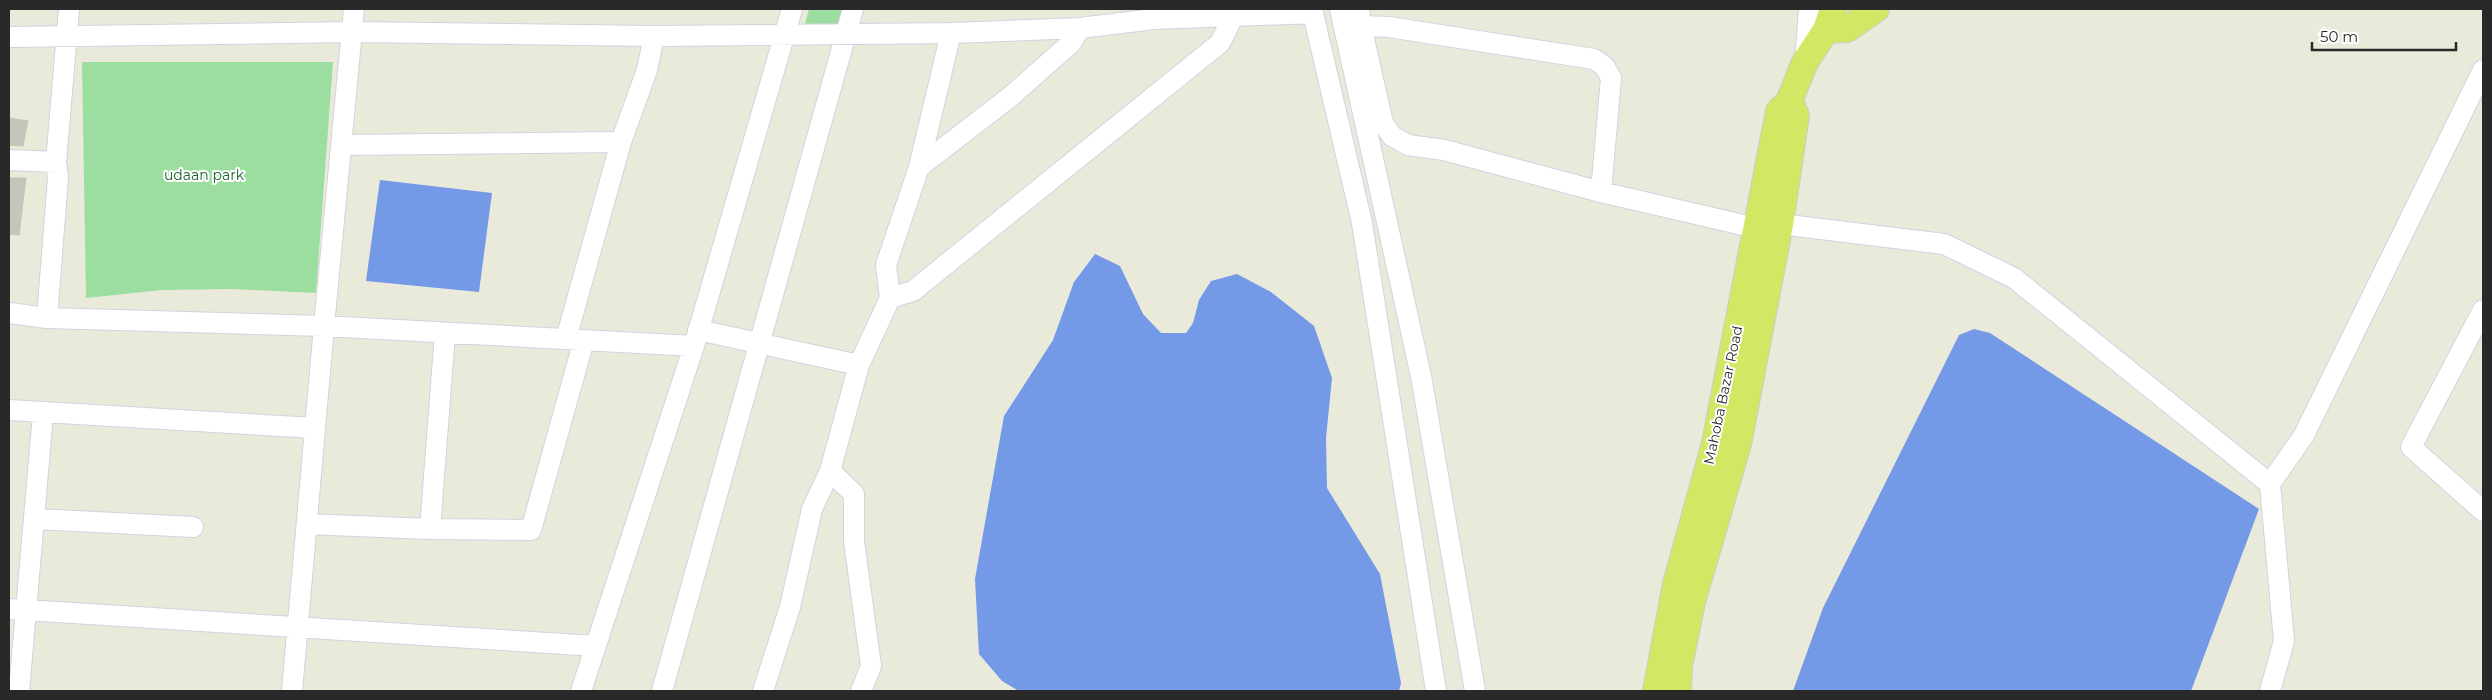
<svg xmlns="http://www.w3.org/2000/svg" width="2492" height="700" viewBox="0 0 2492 700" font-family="Montserrat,sans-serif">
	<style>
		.green { fill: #9bdea0 }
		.water { fill: #7499e7 }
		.building { fill: #c5c6bb; stroke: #c4c5b5 }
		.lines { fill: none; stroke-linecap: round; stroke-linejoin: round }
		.minor-casing { stroke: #d4d1e1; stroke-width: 22 }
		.major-casing { stroke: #ccc; stroke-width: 28 }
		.minor { stroke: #fff; stroke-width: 20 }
		.major { stroke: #d0e863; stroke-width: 26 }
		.labels { text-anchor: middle; stroke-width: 4; stroke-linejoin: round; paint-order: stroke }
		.park-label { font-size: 14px; fill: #1e612c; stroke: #fff }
		.street-label { font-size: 14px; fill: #292929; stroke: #fff }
	</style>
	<rect width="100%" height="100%" fill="#eaeadb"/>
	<path class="green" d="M 809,9 L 844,9 L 840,27 L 805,24 Z
		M 82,62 L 333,62 L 316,293 L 232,289 L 162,290 L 86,298 Z"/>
	<path class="water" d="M 380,180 L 492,193 L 479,292 L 366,281 Z
		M 1095,254 L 1120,266 L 1143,314 L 1161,333 L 1186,333 L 1193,323 L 1199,300 L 1211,281 L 1237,274 L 1271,292 L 1314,326 L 1332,378 L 1326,438 L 1327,488 L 1380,574 L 1401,683 L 1399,691 L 1019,691 L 1002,681 L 979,654 L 975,579 L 1004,416 L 1053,340 L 1074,282 Z
		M 1974,329 L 1990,333 L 2259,509 L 2191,691 L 1793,691 L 1823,608 L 1959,335 Z"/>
	<path class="building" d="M 9,118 L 28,121 L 23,146 L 9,145 Z
		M 9,178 L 26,178 L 19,235 L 9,234 Z"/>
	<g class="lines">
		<g class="minor-casing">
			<path id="minor" d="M 1312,9 L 1362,223 L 1436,691
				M 1340,9 L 1421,376 L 1475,691
				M 1359,9 L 1361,26 L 1389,27 L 1594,59 L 1605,67 L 1611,78 L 1601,192
				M 1361,26 L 1383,123 L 1392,136 L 1408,145 L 1444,150 L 1601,192 L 1756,228 L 1780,224 L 1944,244 L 2014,278 L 2270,484 L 2284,641 L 2270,691
				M 9,37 L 352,32 L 654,36
				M 1805,62 L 1809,9
				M 341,145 L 621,142
				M 9,160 L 56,162
				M 919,167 L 951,33
				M 890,298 L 913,291 L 1220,43 L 1233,17
				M 2483,310 L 2411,447 L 2483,511
				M 9,313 L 47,318 L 324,326 L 694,346 L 792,9
				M 47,318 L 58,178 L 56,162 L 69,9
				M 698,330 L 859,365
				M 566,339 L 621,142 L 647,70 L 654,36 L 951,33 L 1080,28 L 1154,19 L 1313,13
				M 9,410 L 315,428
				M 830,471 L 854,494 L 854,541 L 871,666 L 861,691
				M 2270,484 L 2304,435 L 2483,70
				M 36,519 L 193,527
				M 307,524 L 430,529 L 531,530 L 584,340
				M 430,529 L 445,333
				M 9,609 L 596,646
				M 19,691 L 43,414
				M 292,691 L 324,326 L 354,9
				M 581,691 L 694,346
				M 662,691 L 853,9
				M 763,691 L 790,607 L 812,509 L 830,471 L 859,365 L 890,298 L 886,265 L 919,167 L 1010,97 L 1071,43 L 1080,28"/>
		</g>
		<g class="major-casing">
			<path id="major" d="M 1826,30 L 1847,29 L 1876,9
				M 1656,691 L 1676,584 L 1715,443 L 1779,111 L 1789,102 L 1805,62 L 1826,30 L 1833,9
				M 1678,691 L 1679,666 L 1692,602 L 1738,444 L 1780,224 L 1796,115 L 1789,102"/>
		</g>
		<use href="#minor" class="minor"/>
		<use href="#major" class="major"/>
	</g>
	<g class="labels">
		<g class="park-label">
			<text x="204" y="180">udaan park</text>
		</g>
		<g class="street-label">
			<text transform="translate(1723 395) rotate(-78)" y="5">Mahoba Bazar Road</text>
		</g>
	</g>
	<rect width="2492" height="700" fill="none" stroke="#292929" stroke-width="20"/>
	<path d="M2312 42v8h144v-8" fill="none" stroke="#292929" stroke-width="2.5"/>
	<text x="2320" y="42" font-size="15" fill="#292929" stroke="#ffffff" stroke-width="4" paint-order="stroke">50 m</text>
</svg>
